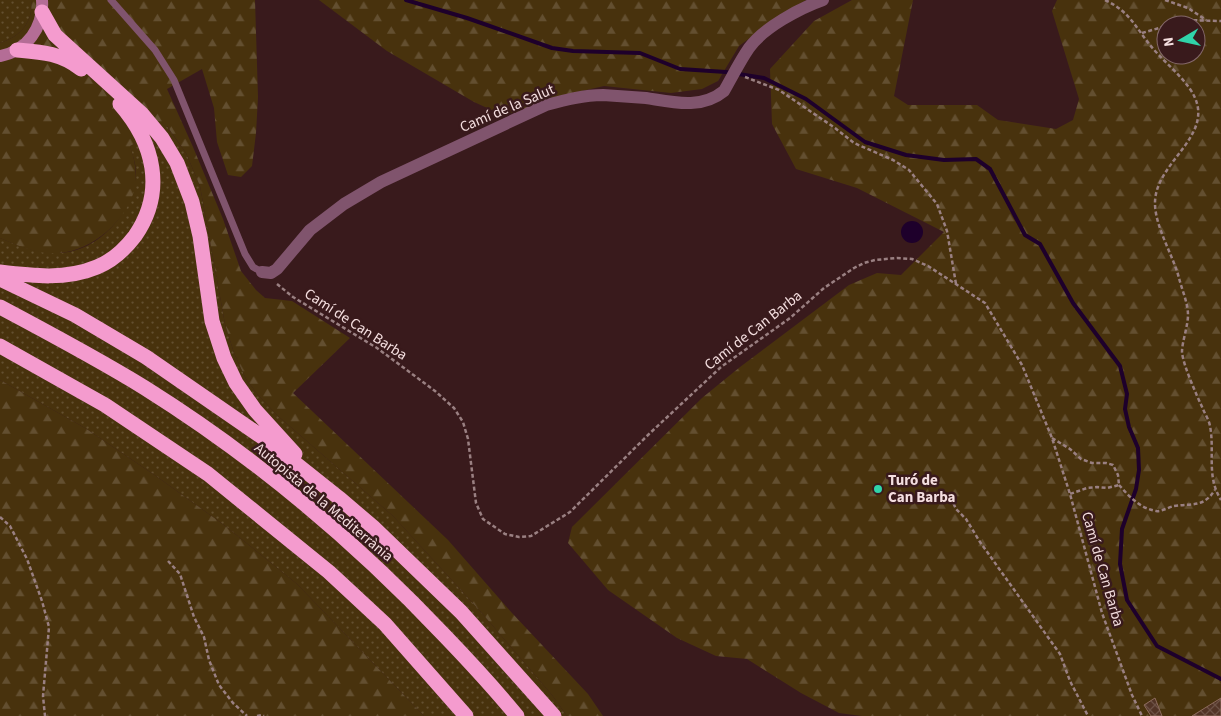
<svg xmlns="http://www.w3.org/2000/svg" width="1221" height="716" viewBox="0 0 1221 716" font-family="'Source Sans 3',sans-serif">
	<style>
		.grass { fill: url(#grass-dots) }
		.forest { fill: url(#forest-firs); fill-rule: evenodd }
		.water { fill: #1e002b }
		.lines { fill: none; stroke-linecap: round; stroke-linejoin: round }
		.stream { stroke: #1e002b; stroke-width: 4 }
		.building { fill: url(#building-cross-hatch); stroke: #8c6a5b }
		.path { stroke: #9a8082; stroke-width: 2.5; stroke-dasharray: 4 2.5; stroke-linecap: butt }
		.lane { stroke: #80546d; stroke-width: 7 }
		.street { stroke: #80546d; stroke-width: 12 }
		.secondary { stroke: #b46d96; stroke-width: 12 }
		.highway { stroke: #f49bce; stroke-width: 15 }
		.poi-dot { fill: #30d4aa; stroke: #391a1c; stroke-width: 2 }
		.labels { text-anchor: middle; stroke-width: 5; stroke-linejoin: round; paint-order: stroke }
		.street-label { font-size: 15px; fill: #f4dedf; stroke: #391a1c }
		.poi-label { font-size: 15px; font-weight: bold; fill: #f4dedf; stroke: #391a1c; text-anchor: start }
	</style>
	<defs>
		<pattern id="grass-dots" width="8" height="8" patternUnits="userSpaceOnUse" patternTransform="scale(1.25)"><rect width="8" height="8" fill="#48320d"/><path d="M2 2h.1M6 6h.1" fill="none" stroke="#634f30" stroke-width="1.8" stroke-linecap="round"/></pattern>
		<pattern id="forest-firs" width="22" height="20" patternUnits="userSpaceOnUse" patternTransform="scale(1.25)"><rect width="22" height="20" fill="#48320d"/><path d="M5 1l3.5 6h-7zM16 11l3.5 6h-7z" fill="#634f30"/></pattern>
		<pattern id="building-cross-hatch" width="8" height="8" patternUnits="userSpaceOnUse" patternTransform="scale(1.25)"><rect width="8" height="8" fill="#523426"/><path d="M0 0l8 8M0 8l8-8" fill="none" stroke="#6c5145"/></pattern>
	</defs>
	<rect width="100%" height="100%" fill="#391a1c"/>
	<path class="grass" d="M 0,0 L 31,0 C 34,22 20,37 0,43 Z
		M 166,125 L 186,153 L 200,186 L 225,324 L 234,353 L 246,379 L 258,395 L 278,416 L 393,516 L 481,612 L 552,695 L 567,716 L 424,716 L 297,584 L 224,525 L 156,476 L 85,428 L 0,380 L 0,238 C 19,246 38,254 59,253 C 99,252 135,211 136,172 C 136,163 132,154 130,146 Z"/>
	<path class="forest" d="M 31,0 L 255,0 L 258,97 L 256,133 L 252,166 L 241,177 L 228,175 L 217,142 L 214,108 L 202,69 L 167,89 L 193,147 L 223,219 L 241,271 L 256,290 L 265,298 L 292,301 L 350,338 L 293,393 L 448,540 L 512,613 L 588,694 L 603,716 L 567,716 L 552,695 L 481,612 L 393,516 L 278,416 L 258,395 L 246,379 L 234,353 L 225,324 L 200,186 L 186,153 L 167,126 L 130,146 C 135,160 137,172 135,187 C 128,220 92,251 59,253 C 38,255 19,246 0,238 L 0,43 C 20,37 34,22 31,0 Z
		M 319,0 L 806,0 L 773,21 L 739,46 L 718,81 L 702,89 L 671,93 L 604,86 L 551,98 L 517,113 L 496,112 L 474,102 L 387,51 Z
		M 852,0 L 913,0 L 894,96 L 908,105 L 977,105 L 998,120 L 1056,129 L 1073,120 L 1079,99 L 1052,11 L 1057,0 L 1221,0 L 1221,716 L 862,716 L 839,713 L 801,693 L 747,659 L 716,656 L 677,638 L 608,590 L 568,543 L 572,527 L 702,398 L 740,367 L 849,285 L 877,273 L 901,275 L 944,232 L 857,188 L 796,169 L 772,124 L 770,69 L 814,21 ZM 1166,25 L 1196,25 L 1196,55 L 1166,55 Z
		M 0,380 L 85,428 L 156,476 L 224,525 L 297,584 L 424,716 L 0,716 Z"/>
	<path class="water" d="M901 232a11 11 0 1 1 22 0a11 11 0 1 1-22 0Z"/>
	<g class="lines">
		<path class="stream" d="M 406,0 L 467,18 L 552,48 L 573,51 L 640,53 L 680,69 L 726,72 L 764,78 L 806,99 L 865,142 L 906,155 L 944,160 L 976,159 L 990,169 L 1025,235 L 1040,244 L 1073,303 L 1120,366 L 1127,394 L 1125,409 L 1129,427 L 1138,448 L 1139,470 L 1136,489 L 1122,529 L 1120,564 L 1127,600 L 1157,646 L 1221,679"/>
	</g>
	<path class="building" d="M 1155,698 L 1162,716 L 1151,716 L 1144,705 Z
		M 1221,698 L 1221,716 L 1192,716 Z"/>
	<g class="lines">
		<path class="path" d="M 1105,0 C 1133,13 1137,32 1157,53 C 1168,65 1181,76 1190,89 C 1221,134 1155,160 1155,203 C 1155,227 1173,255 1179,278 C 1182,290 1188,303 1188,315 C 1188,326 1182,342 1182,352 C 1183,365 1197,396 1203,409 C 1205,414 1209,420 1210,426 C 1215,452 1206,476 1221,500
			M 1165,0 L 1188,8 L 1206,20
			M 1168,25 L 1186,20 L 1221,21
			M 1142,33 L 1166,26
			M 745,77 L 779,90 L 835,128 L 854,143 L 893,160 L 909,170 L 937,204 L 947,231 L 956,284
			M 277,284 L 293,297 L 377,348 L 435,391 L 454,408 L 463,422 L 468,439 L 476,503 L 483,519 L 505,534 L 519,537 L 531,536 L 570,512 L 649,434 L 721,367 L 790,318 L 824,288 L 854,268 L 864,263 L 875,260 L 897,258 L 912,259 L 928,266 L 985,303 L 1022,365 L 1052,438 L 1070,494 L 1102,613 L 1132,695 L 1142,716
			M 1052,438 L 1070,449 L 1081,459 L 1092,463 L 1106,463 L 1113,465 L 1118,475 L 1119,485 L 1107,488 L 1097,487 L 1087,488 L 1070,494
			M 1119,485 C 1129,496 1139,508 1156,511 C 1161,512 1169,507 1174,506 C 1193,503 1203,508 1215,490
			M 939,492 L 951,498 L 956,509 L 966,519 L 980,542 L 1060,654 L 1070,681 L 1088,716
			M 0,517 L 10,526 L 27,559 L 42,601 L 49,627 L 43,696 L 45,716
			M 168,561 L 180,574 L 194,617 L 204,637 L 209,660 L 219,685 L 233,703 L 247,716
			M 257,716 L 262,715 L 264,716"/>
		<path class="lane" d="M 111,0 L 155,50 L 174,80 L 245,254 L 253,267 L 262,272"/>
		<path class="street" d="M 262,272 L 271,273 L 277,269 L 310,230 L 344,204 L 381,182 L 546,105 C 565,100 584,95 603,95 C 617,96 632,97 646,98 C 672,102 701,110 724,91 C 732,77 740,61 749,48 C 763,28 800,8 823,0"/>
		<path class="secondary" d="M 0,56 C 27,51 44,27 42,0"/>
		<path class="highway" d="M 42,12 L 55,35 L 142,114 L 162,138 L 177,163 L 192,202 L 200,236 L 212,321 L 224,358 L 236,383 L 255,410 L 295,454
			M 17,50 C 41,52 61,53 81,69
			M 0,272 C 33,276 66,280 97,267 C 112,261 125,249 135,236 C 166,191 154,143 120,104
			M 0,279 L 75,315 L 146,357 L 265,439 L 339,498 L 373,527 L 461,612 L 554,716
			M 0,307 C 49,333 98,359 145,388 C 255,457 355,541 444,635 C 469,661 494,688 517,716
			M 0,346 L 105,405 L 208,474 L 329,572 L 385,624 L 466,716"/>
	</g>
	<circle class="poi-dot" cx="878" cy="489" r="5"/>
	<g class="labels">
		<g class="street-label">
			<text transform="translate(507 108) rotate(-23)" y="5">Camí de la Salut</text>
			<text transform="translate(356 324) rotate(33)" y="5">Camí de Can Barba</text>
			<text transform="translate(753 330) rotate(-38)" y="5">Camí de Can Barba</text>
			<text transform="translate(324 502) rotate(40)" y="5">Autopista de la Mediterrània</text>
			<text transform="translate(1103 569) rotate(74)" y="5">Camí de Can Barba</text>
		</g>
		<g class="poi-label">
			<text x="888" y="485">Turó de<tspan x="888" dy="17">Can Barba</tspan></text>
		</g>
	</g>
	<g transform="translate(1181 40) rotate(261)"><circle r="24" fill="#391a1c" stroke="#84686a"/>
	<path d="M0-4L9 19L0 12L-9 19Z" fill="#30d4aa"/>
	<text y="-8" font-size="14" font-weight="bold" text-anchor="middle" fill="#f4dedf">N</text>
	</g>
</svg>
